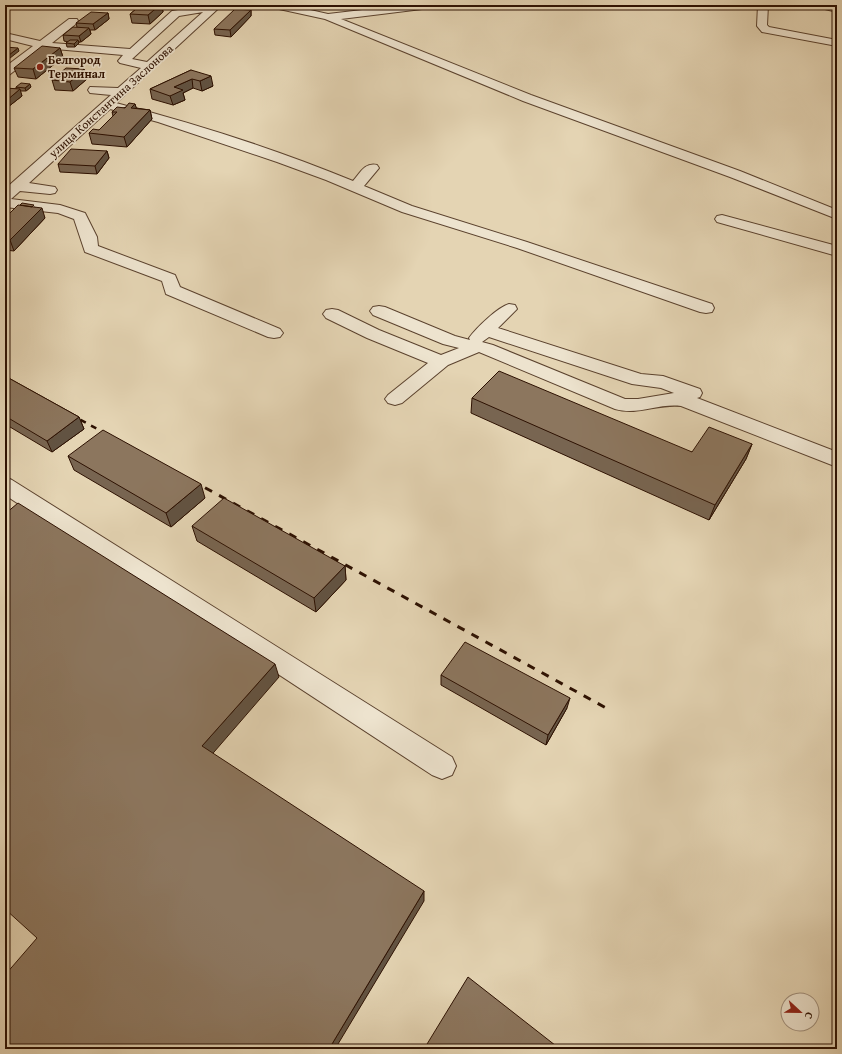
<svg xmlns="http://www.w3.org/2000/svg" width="842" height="1054" viewBox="0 0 842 1054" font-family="'Gentium Book Plus',serif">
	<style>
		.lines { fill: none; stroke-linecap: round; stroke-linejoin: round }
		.minor-casing { stroke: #5b422e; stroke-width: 2 }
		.minor { fill: #ede3ce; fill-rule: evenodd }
		.rail-far1 { stroke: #2d1102; stroke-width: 2.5; stroke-dasharray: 6 6; stroke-linecap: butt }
		.rail { stroke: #2d1102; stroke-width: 3; stroke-dasharray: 8 8; stroke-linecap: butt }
		.wall { fill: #786551; stroke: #2d1102 }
		.shaded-wall { fill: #625342; stroke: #2d1102 }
		.building { fill: #8c765e; stroke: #2d1102 }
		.poi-dot { fill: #8f2418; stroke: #ede3ce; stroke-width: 1.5 }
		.labels { text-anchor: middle; stroke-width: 3.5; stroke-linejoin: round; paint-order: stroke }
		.far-poi-label { font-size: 12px; font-weight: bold; fill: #2d1102; stroke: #ede3ce; text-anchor: start }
		.far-street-label { font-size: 12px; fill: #2d1102; stroke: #ede3ce }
	</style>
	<rect width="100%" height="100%" fill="#e4d4b3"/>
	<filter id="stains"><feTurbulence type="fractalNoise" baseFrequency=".005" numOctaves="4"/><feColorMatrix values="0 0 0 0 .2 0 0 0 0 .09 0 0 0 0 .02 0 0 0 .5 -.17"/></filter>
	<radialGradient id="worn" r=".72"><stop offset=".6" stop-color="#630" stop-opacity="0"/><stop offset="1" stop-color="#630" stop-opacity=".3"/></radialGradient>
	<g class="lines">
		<g class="minor-casing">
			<path id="minor" d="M 208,5 L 222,5 L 116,103 C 196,124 276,149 353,181 C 360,173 365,162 377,165 L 379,168 L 364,186 L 412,206 L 527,242 L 712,304 L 714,308 L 712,312 L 706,313 L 700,312 L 517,248 L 402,212 L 326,180 L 277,162 L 158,122 L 110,109 L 29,183 L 55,187 L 57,190 L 55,193 L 50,194 L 20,191 L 11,199 L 60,205 L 85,213 L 97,237 L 98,246 L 175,275 L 180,287 L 280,329 L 283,333 L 280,337 L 274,338 L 268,337 L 166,294 L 162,281 L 85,252 L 74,219 L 58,213 L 5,207 L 5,189 L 111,95 L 90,93 L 88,90 L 90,87 L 118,88 L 141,68 L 120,63 L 118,61 L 123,55 L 44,48 L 9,75 L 5,76 L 5,67 L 33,46 L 5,39 L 5,33 L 40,41 L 69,19 L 77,19 L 78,21 L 77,23 L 52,43 L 130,49 L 172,11 ZM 203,12 L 147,62 L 132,59 L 179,16 Z
				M 230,5 L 242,5 L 247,9 L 242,12 Z
				M 269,5 L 288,5 L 328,14 L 405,5 L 435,5 L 430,8 L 341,19 L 531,95 L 740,171 L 837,210 L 837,219 L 730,177 L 523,101 L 325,19 L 270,7 Z
				M 758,5 L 768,5 L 767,25 L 769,27 L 837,40 L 837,46 L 762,32 L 757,26 Z
				M 816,5 L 837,6 L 837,12 L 817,7 Z
				M 722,215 L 837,246 L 837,256 L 717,222 L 715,219 L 717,216 Z
				M 509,304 L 515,305 L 517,309 L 498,328 L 641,374 L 663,376 L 700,389 L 702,393 L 700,397 L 697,398 L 837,452 L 837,467 L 681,406 C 658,403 638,416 615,409 L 479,352 L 448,365 L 402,403 L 395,405 L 388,403 L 385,399 L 388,395 L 428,363 L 367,338 L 326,318 L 323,314 L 326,310 L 332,309 L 338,310 L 379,330 L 441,355 L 459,348 L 443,344 L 373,315 L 370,311 L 373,307 L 379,306 L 385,307 L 455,336 L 470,340 L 469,338 C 476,328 498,307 509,304 ZM 489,337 L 632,384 L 661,388 L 674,393 L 638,399 L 625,399 L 493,345 L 482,342 Z
				M 5,477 L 12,480 L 452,757 L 456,766 L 452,775 L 442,779 L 432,775 L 5,495 Z"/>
		</g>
		<use href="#minor" class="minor"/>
		<path class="rail-far1" d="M 70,414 L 110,436"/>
		<path class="rail" d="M 191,480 L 608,709"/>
	</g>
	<path class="wall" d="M 141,5 L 162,5 L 163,12 L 150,24 L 132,23 L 130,14 Z
		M 251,10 L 251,16 L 231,37 L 215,35 L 214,29 Z
		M 108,13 L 109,19 L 95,30 L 90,30 L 91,34 L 81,42 L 79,42 L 79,43 L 75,47 L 67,47 L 66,43 L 68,42 L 64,41 L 63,35 L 77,27 L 76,23 Z
		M 60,48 L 63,57 L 36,79 L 18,77 L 14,68 Z
		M 84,69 L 87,79 L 73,91 L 55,90 L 52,80 Z
		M 191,70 L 213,86 L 202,91 L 193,88 L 183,93 L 185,100 L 173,105 L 152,99 L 150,89 Z
		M 16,87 L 31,87 L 26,91 L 20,91 L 22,96 L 8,107 L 5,107 L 5,88 L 16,89 Z
		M 135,104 L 136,108 L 150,110 L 152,119 L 127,147 L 92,144 L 89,133 L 99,130 L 113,116 L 112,112 Z
		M 107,151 L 109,158 L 97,174 L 60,172 L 58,164 Z
		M 35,207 L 45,218 L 14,251 L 5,250 L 5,218 Z
		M 5,376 L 79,417 L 84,429 L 52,452 L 5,424 Z
		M 472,398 L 692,452 L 752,444 L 746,459 L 709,520 L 471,413 Z
		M 68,456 L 205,498 L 171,527 L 74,470 Z
		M 192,526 L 345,566 L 346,580 L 316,612 L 197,541 Z
		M 441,675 L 567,708 L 546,745 L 441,685 Z"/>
	<path class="shaded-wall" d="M 160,5 L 162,5 L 163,12 L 150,24 L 148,15 Z
		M 251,10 L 251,16 L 231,37 L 230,30 Z
		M 108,13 L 109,19 L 95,30 L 93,24 Z
		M 89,28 L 91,34 L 81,42 L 79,36 Z
		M 78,40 L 79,43 L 75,47 L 74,44 Z
		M 18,48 L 19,51 L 5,62 L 5,58 Z
		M 60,48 L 63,57 L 36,79 L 33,69 Z
		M 84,69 L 87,79 L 73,91 L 70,82 Z
		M 211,76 L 213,86 L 202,91 L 200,81 Z
		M 192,79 L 193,88 L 183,93 L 185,100 L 173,105 L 170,96 L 174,87 Z
		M 30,84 L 31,87 L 26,91 L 25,88 Z
		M 20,89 L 22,96 L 8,107 L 6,101 Z
		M 135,104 L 138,113 L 131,108 Z
		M 150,110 L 152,119 L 127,147 L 124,137 Z
		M 107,151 L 109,158 L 97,174 L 95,166 Z
		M 42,208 L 45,218 L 14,251 L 10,240 Z
		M 79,417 L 84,429 L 52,452 L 47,441 Z
		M 752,444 L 746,459 L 709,520 L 715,505 Z
		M 201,484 L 205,498 L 171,527 L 166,513 Z
		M 345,566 L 346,580 L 316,612 L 314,598 Z
		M 275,664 L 279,677 L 208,759 L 202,746 Z
		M 570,698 L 567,708 L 546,745 L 548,735 Z
		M 424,891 L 424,901 L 335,1049 L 329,1049 Z"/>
	<path class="building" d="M 141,5 L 160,5 L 148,15 L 130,14 Z
		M 235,9 L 251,10 L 230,30 L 214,29 Z
		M 91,12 L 108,13 L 93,24 L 76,23 Z
		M 73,27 L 89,28 L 79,36 L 63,35 Z
		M 70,40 L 78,40 L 74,44 L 66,43 Z
		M 42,46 L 60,48 L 33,69 L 14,68 Z
		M 5,47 L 18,48 L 5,58 Z
		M 66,68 L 84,69 L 70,82 L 52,80 Z
		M 191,70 L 211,76 L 200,81 L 192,79 L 174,87 L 183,90 L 170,96 L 150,89 Z
		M 21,83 L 30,84 L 25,88 L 16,87 Z
		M 5,88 L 20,89 L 6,101 L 5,101 Z
		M 129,103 L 135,104 L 131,108 L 150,110 L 124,137 L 89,133 L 93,129 L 99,130 L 117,112 L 112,112 L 117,107 L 125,108 Z
		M 71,149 L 107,151 L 95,166 L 58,164 Z
		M 22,203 L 34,205 L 32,207 L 20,205 Z
		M 18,205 L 42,208 L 10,240 L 5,239 L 5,218 Z
		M 499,371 L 692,452 L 709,427 L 752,444 L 715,505 L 472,398 Z
		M 5,376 L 79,417 L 47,441 L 5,416 Z
		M 103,430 L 201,484 L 166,513 L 68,456 Z
		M 224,498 L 345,566 L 314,598 L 192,526 Z
		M 18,503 L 275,664 L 202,746 L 424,891 L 329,1049 L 5,1049 L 5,975 L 37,938 L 5,909 L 5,514 Z
		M 465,642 L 570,698 L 548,735 L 441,675 Z
		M 468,977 L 560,1049 L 424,1049 Z"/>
	<circle class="poi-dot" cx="40" cy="67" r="4"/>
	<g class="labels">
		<g class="far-poi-label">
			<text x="48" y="64">Белгород<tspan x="48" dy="14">Терминал</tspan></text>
		</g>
		<g class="far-street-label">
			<text transform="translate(111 101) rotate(-42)" y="4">улица Константина Заслонова</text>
		</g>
	</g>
	<rect width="842" height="1054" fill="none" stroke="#e4d4b3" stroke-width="20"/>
	<rect x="6" y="6" width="830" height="1042" fill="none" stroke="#2d1102" stroke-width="2"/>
	<rect x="10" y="10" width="822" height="1034" fill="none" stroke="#2d1102"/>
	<g transform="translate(800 1012) rotate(112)"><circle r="19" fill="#ede3ce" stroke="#a08f7c"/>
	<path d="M0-3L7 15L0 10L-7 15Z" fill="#8f2418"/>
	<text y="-6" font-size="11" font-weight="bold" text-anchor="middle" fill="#2d1102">С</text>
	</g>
	<rect width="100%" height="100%" filter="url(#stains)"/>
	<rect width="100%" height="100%" fill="url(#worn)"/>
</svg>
